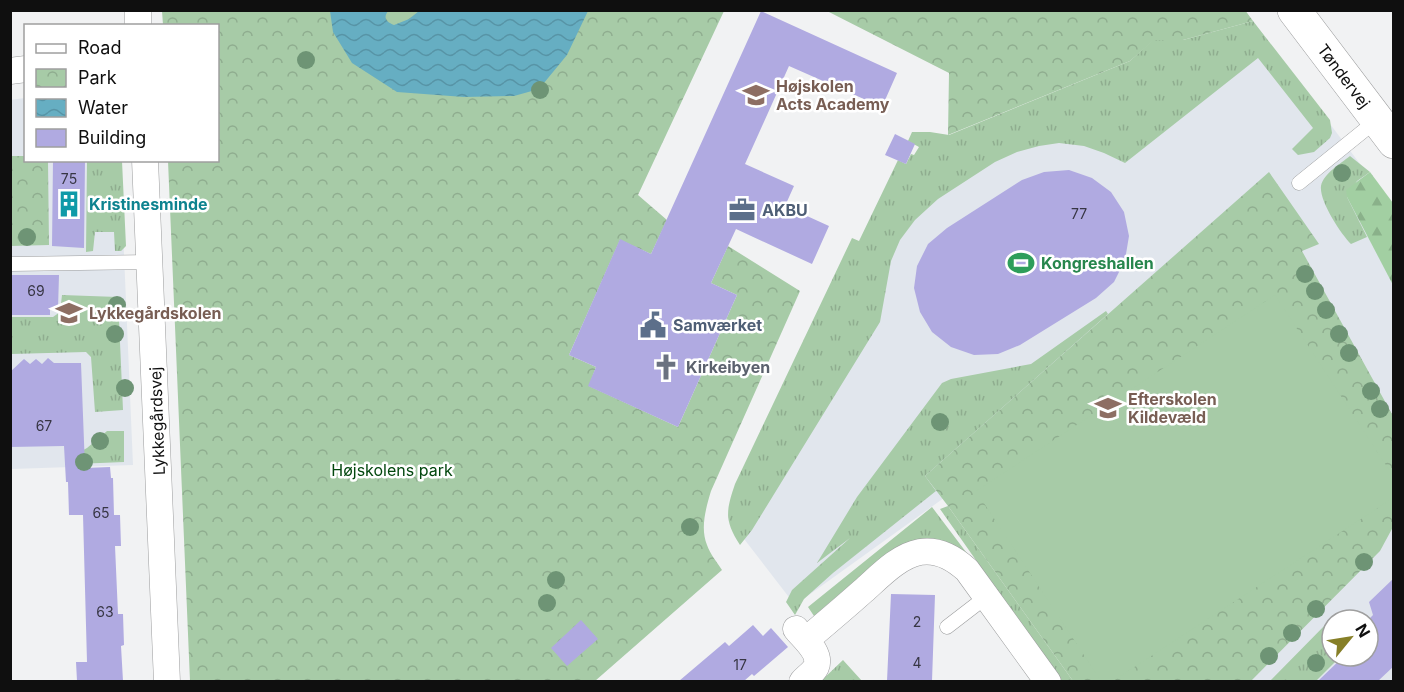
<svg xmlns="http://www.w3.org/2000/svg" width="1404" height="692" viewBox="0 0 1404 692" font-family="Inter,sans-serif">
	<style>
		.built { fill: #e1e6ed; fill-rule: evenodd }
		.grass { fill: url(#grass-tufts) }
		.forest { fill: url(#forest-firs) }
		.park { fill: url(#park-crowns) }
		.pitch { fill: #a7cba7 }
		.water { fill: url(#water-waves) }
		.building { fill: #b0aae1 }
		.lines { fill: none; stroke-linecap: round; stroke-linejoin: round }
		.service-casing { stroke: #9b9c9d; stroke-width: 15 }
		.minor-casing { stroke: #9b9c9d; stroke-width: 27 }
		.tertiary-casing { stroke: #9b9c9d; stroke-width: 34 }
		.service { stroke: #fff; stroke-width: 14 }
		.minor { stroke: #fff; stroke-width: 26 }
		.tertiary { stroke: #fff; stroke-width: 33 }
		.tree { fill: #6e9475 }
		.labels { text-anchor: middle; stroke-width: 5; stroke-linejoin: round; paint-order: stroke }
		.number-label { font-size: 14px; fill: #373644 }
		.street-label { font-size: 16px; fill: #0f0f0f; stroke: #fff }
		.education-label { font-size: 16px; font-weight: bold; fill: #785e54; stroke: #fff; text-anchor: start }
		.culture-label { font-size: 16px; font-weight: bold; fill: #0d838f; stroke: #fff; text-anchor: start }
		.service-label { font-size: 16px; font-weight: bold; fill: #4e5e75; stroke: #fff; text-anchor: start }
		.leisure-label { font-size: 16px; font-weight: bold; fill: #27864d; stroke: #fff; text-anchor: start }
		.worship-label { font-size: 16px; font-weight: bold; fill: #5b616d; stroke: #fff; text-anchor: start }
		.park-label { font-size: 16px; fill: #02470e; stroke: #fff }
	</style>
	<defs>
		<pattern id="grass-tufts" width="24" height="20" patternUnits="userSpaceOnUse" patternTransform="scale(1.5)"><rect width="24" height="20" fill="#a7cba7"/><path d="M3 7l-1-3M5 7V3M7 7l1-3M15 17l-1-3M17 17v-4M19 17l1-3" fill="none" stroke="#8fad8f"/></pattern>
		<pattern id="forest-firs" width="22" height="20" patternUnits="userSpaceOnUse" patternTransform="scale(1.5)"><rect width="22" height="20" fill="#a2cfa2"/><path d="M5 1l3.5 6h-7zM16 11l3.5 6h-7z" fill="#8ab18a"/></pattern>
		<pattern id="park-crowns" width="20" height="18" patternUnits="userSpaceOnUse" patternTransform="scale(1.5)"><rect width="20" height="18" fill="#a7cba7"/><path d="M2 6a3 3 0 1 1 6 0M12 15a3 3 0 1 1 6 0" fill="none" stroke="#8fad8f"/></pattern>
		<pattern id="water-waves" width="16" height="10" patternUnits="userSpaceOnUse" patternTransform="scale(1.5)"><rect width="16" height="10" fill="#66aec2"/><path d="M0 5q4-4 8 0t8 0" fill="none" stroke="#5794a6"/></pattern>
	</defs>
	<rect width="100%" height="100%" fill="#f1f2f3"/>
	<path class="built" d="M 1253,21 L 1393,208 L 1393,681 L 1076,681 L 948,495 L 795,605 L 741,535 L 891,244 L 937,192 ZM 1332,620 L 1368,620 L 1368,656 L 1332,656 Z
		M 25,98 L 26,160 L 120,161 L 133,465 L 11,469 L 10,100 Z"/>
	<path class="grass" d="M 1253,21 L 1330,120 L 1332,133 L 1330,138 L 1314,152 L 1298,155 L 1292,149 L 1313,128 L 1258,58 L 1125,163 L 1104,153 L 1084,146 L 1059,143 L 1039,146 L 1017,152 L 995,162 L 938,199 L 915,220 L 900,240 L 891,261 L 880,322 L 752,530 L 740,545 C 724,520 726,511 735,484 L 852,238 L 859,241 L 898,160 L 906,164 L 911,154 L 914,155 L 919,147 L 908,141 L 912,132 L 930,132 L 949,135 L 1130,61 L 1154,39 L 1183,40 Z
		M 1350,156 L 1370,172 L 1357,181 L 1347,197 L 1367,237 L 1351,244 C 1341,234 1319,201 1321,186 C 1324,173 1340,164 1350,156 Z
		M 87,161 L 122,161 L 126,246 L 121,251 L 115,251 L 114,232 L 95,232 L 93,251 L 86,252 Z
		M 62,295 L 118,297 L 123,410 L 95,412 L 91,357 L 86,352 L 11,354 L 11,317 L 53,317 L 60,312 Z
		M 1106,311 L 1108,314 L 925,476 L 936,491 L 833,573 L 804,599 L 795,615 L 786,602 L 792,590 L 850,538 L 817,563 L 857,497 L 942,383 L 951,379 L 1031,364 Z
		M 107,431 L 124,431 L 124,462 L 76,464 L 76,454 L 87,448 Z
		M 948,506 L 1073,681 L 1061,681 L 940,509 Z
		M 932,507 L 969,556 L 900,546 L 884,556 L 814,616 L 808,607 Z
		M 1343,614 L 1349,620 L 1332,620 L 1332,656 L 1341,656 L 1316,681 L 1270,681 L 1329,621 Z
		M 843,660 L 862,681 L 820,682 Z"/>
	<path class="forest" d="M 1370,172 L 1393,203 L 1393,285 L 1347,197 L 1346,190 Z"/>
	<path class="park" d="M 1245,10 L 1253,21 L 1183,40 L 1154,40 L 1130,61 L 948,135 L 949,73 L 827,11 Z
		M 162,11 L 724,11 L 638,195 L 667,220 L 651,254 L 620,240 L 569,355 L 596,367 L 589,386 L 678,427 L 737,295 L 711,283 L 728,246 L 800,291 L 711,491 C 706,508 700,528 707,545 C 710,554 717,562 722,570 L 595,681 L 190,681 L 168,161 L 218,160 L 218,26 L 163,25 Z
		M 10,156 L 25,156 L 26,160 L 48,161 L 49,245 L 11,246 Z
		M 1269,172 L 1319,244 L 1302,251 L 1393,416 L 1393,527 L 1380,551 L 1251,681 L 1073,681 L 948,506 L 925,476 Z"/>
	<path class="pitch" d="M 1275,295 L 1393,476 L 1393,498 L 1113,681 L 1101,681 L 976,491 Z"/>
	<path class="water" d="M 330,11 L 388,11 C 383,18 386,22 394,25 L 409,19 L 419,11 L 588,11 L 567,55 L 539,89 L 514,96 L 464,97 L 397,92 L 352,63 L 333,32 Z"/>
	<path class="building" d="M 761,11 L 897,73 L 882,107 L 789,66 L 745,164 L 794,186 L 785,206 L 829,226 L 812,264 L 736,229 L 711,283 L 737,295 L 678,427 L 588,386 L 596,367 L 569,355 L 620,239 L 651,254 Z
		M 895,134 L 915,144 L 906,164 L 885,155 Z
		M 53,160 L 85,160 L 84,248 L 52,246 Z
		M 1069,170 L 1092,178 L 1111,192 L 1124,212 L 1129,236 L 1125,260 L 1114,282 L 1096,298 L 1020,345 L 998,354 L 974,355 L 951,347 L 932,332 L 920,312 L 914,288 L 917,266 L 928,244 L 947,228 L 1022,180 L 1044,172 Z
		M 10,275 L 59,275 L 58,309 L 50,309 L 50,315 L 10,315 Z
		M 48,358 L 54,363 L 81,363 L 85,468 L 110,467 L 111,478 L 113,478 L 114,515 L 120,515 L 121,546 L 115,546 L 118,614 L 123,614 L 124,645 L 121,646 L 123,681 L 77,681 L 76,662 L 87,662 L 83,515 L 69,515 L 68,482 L 66,482 L 64,446 L 10,447 L 10,372 L 24,359 L 30,364 L 36,359 L 42,364 Z
		M 1394,578 L 1394,666 L 1378,681 L 1318,681 L 1344,656 L 1368,656 L 1368,620 L 1373,615 L 1369,602 Z
		M 891,594 L 935,595 L 932,681 L 887,681 Z
		M 581,620 L 598,639 L 567,666 L 551,648 Z
		M 753,625 L 763,636 L 771,628 L 788,647 L 754,676 L 752,674 L 744,681 L 679,681 L 725,642 L 729,646 Z"/>
	<g class="lines">
		<g class="service-casing">
			<path id="service" d="M 1299,183 L 1377,120
				M 10,264 L 150,262
				M 947,627 L 986,597"/>
		</g>
		<g class="minor-casing">
			<path id="minor" d="M 138,10 L 138,26
				M 10,71 L 26,69
				M 145,160 L 167,682
				M 796,629 C 803,638 822,653 816,667 C 813,673 806,677 802,682
				M 806,640 C 825,624 844,608 863,591 C 879,577 898,556 920,552 C 938,549 955,559 967,570 L 1048,682"/>
		</g>
		<g class="tertiary-casing">
			<path id="tertiary" d="M 1294,10 L 1394,142"/>
		</g>
		<use href="#service" class="service"/>
		<use href="#minor" class="minor"/>
		<use href="#tertiary" class="tertiary"/>
	</g>
	<g class="tree">
		<circle cx="306" cy="60" r="9"/>
		<circle cx="540" cy="90" r="9"/>
		<circle cx="1342" cy="173" r="9"/>
		<circle cx="27" cy="237" r="9"/>
		<circle cx="1305" cy="274" r="9"/>
		<circle cx="1315" cy="291" r="9"/>
		<circle cx="117" cy="305" r="9"/>
		<circle cx="1326" cy="310" r="9"/>
		<circle cx="115" cy="334" r="9"/>
		<circle cx="1339" cy="334" r="9"/>
		<circle cx="1349" cy="353" r="9"/>
		<circle cx="125" cy="388" r="9"/>
		<circle cx="1371" cy="391" r="9"/>
		<circle cx="1380" cy="409" r="9"/>
		<circle cx="940" cy="422" r="9"/>
		<circle cx="100" cy="441" r="9"/>
		<circle cx="84" cy="462" r="9"/>
		<circle cx="690" cy="527" r="9"/>
		<circle cx="1364" cy="562" r="9"/>
		<circle cx="556" cy="580" r="9"/>
		<circle cx="547" cy="603" r="9"/>
		<circle cx="1316" cy="609" r="9"/>
		<circle cx="1292" cy="633" r="9"/>
		<circle cx="1269" cy="656" r="9"/>
		<circle cx="1316" cy="663" r="9"/>
	</g>
	<defs>
		<g id="university-bare" transform="scale(2.07)"><path d="M0-5L7-2L0 1L-7-2ZM-4 1L0 2.5L4 1V4Q0 6-4 4Z" fill="#8d6e63" stroke="#fff" stroke-width="2.5" paint-order="stroke"/></g>
		<g id="building-bare" transform="scale(2.07)"><path d="M-4-6H4V6H1V3H-1V6H-4ZM-2.5-4.3h1.7v1.8h-1.7ZM.8-4.3h1.7v1.8H.8ZM-2.5-1h1.7V.8h-1.7ZM.8-1h1.7V.8H.8Z" fill="#0f9aa8" stroke="#fff" stroke-width="2.5" paint-order="stroke"/></g>
		<g id="office-bare" transform="scale(2.07)"><path d="M-6-3h4V-5.5h4V-3h4V5H-6ZM-1-4.5V-3h2v-1.5ZM-6 0V1H6V0Z" fill="#5c6f8a" stroke="#fff" stroke-width="2.5" paint-order="stroke"/></g>
		<g id="stadium-bare" transform="scale(2.07)"><path d="M0-5a6.5 5 0 1 0 0 10a6.5 5 0 1 0 0-10ZM-3.5-1.8h7v3.6h-7Z" fill="#2e9e5b" stroke="#fff" stroke-width="2.5" paint-order="stroke"/></g>
		<g id="school-bare" transform="scale(2.07)"><path d="M0-5L7-2L0 1L-7-2ZM-4 1L0 2.5L4 1V4Q0 6-4 4Z" fill="#8d6e63" stroke="#fff" stroke-width="2.5" paint-order="stroke"/></g>
		<g id="civic-bare" transform="scale(2.07)"><path d="M-.6-6.5H3V-4.5H.6V-3L4-1V1h2V6H-6V1h2V-1L-.6-3ZM-1.2 2.5V6h2.4V2.5Z" fill="#5c6f8a" stroke="#fff" stroke-width="2.5" paint-order="stroke"/></g>
		<g id="church-bare" transform="scale(2.07)"><path d="M-1.2-6h2.4v3.5h3.3v2.4h-3.3V6h-2.4V-.1h-3.3v-2.4h3.3Z" fill="#6b7280" stroke="#fff" stroke-width="2.5" paint-order="stroke"/></g>
	</defs>
	<g fill-rule="evenodd">
		<use href="#university-bare" x="756" y="95"/>
		<use href="#building-bare" x="69" y="204"/>
		<use href="#office-bare" x="742" y="210"/>
		<use href="#stadium-bare" x="1021" y="263"/>
		<use href="#school-bare" x="69" y="313"/>
		<use href="#civic-bare" x="653" y="325"/>
		<use href="#church-bare" x="666" y="367"/>
		<use href="#school-bare" x="1108" y="408"/>
	</g>
	<g class="labels">
		<g class="number-label">
			<text x="69" y="184">75</text>
			<text x="1079" y="219">77</text>
			<text x="36" y="296">69</text>
			<text x="44" y="431">67</text>
			<text x="101" y="518">65</text>
			<text x="105" y="617">63</text>
			<text x="917" y="627">2</text>
			<text x="917" y="668">4</text>
			<text x="740" y="670">17</text>
		</g>
		<g class="street-label">
			<text transform="translate(1344 76) rotate(53)" y="6">Tøndervej</text>
			<text transform="translate(157 421) rotate(-92)" y="6">Lykkegårdsvej</text>
		</g>
		<g class="education-label">
			<text x="776" y="92">Højskolen<tspan x="776" dy="18">Acts Academy</tspan></text>
			<text x="89" y="319">Lykkegårdskolen</text>
			<text x="1128" y="405">Efterskolen<tspan x="1128" dy="18">Kildevæld</tspan></text>
		</g>
		<g class="culture-label">
			<text x="89" y="210">Kristinesminde</text>
		</g>
		<g class="service-label">
			<text x="762" y="216">AKBU</text>
			<text x="673" y="331">Samværket</text>
		</g>
		<g class="leisure-label">
			<text x="1041" y="269">Kongreshallen</text>
		</g>
		<g class="worship-label">
			<text x="686" y="373">Kirkeibyen</text>
		</g>
		<g class="park-label">
			<text x="392" y="476">Højskolens park</text>
		</g>
	</g>
	<rect width="1404" height="692" fill="none" stroke="#0f0f0f" stroke-width="24"/>
	<rect x="24" y="24" width="195" height="138" fill="#ffffff" stroke="#9f9f9f" stroke-width="1.5"/>
	<rect x="36" y="44" width="30" height="9" fill="#ffffff" stroke="#9f9f9f" stroke-width="1.5"/>
	<text x="78" y="54" font-size="18" fill="#0f0f0f">Road</text>
	<rect x="36" y="69" width="30" height="18" fill="url(#park-crowns)" stroke="#9f9f9f" stroke-width="1.5"/>
	<text x="78" y="84" font-size="18" fill="#0f0f0f">Park</text>
	<rect x="36" y="99" width="30" height="18" fill="url(#water-waves)" stroke="#9f9f9f" stroke-width="1.5"/>
	<text x="78" y="114" font-size="18" fill="#0f0f0f">Water</text>
	<rect x="36" y="129" width="30" height="18" fill="#b0aae1" stroke="#9f9f9f" stroke-width="1.5"/>
	<text x="78" y="144" font-size="18" fill="#0f0f0f">Building</text>
	<g transform="translate(1350 638) rotate(60)"><circle r="28" fill="#ffffff" stroke="#9f9f9f" stroke-width="1.5"/>
	<path d="M0-4.5L10 22L0 15L-10 22Z" fill="#867f27"/>
	<text y="-9" font-size="16" font-weight="bold" text-anchor="middle" fill="#0f0f0f">N</text>
	</g>
</svg>
